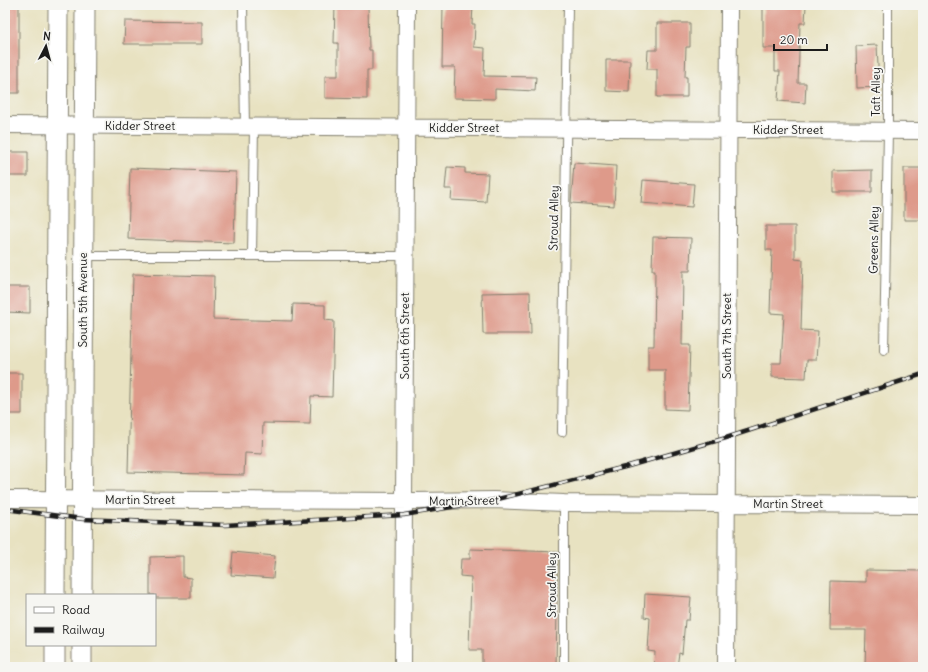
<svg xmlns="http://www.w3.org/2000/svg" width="928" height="672" viewBox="0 0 928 672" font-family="Delius,sans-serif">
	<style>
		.building { fill: #de9a8a }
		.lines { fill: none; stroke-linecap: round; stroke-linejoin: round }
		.service-casing { stroke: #827f6e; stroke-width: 10 }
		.minor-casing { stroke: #827f6e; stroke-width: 18 }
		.tertiary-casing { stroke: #827f6e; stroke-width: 21 }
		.service { stroke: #fff; stroke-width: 8 }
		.minor { stroke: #fff; stroke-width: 16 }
		.tertiary { stroke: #fff; stroke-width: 19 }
		.rail-casing { stroke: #1c1c1c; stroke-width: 4.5 }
		.rail { stroke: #f6f6f2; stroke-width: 3; stroke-dasharray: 9; stroke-linecap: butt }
		.labels { text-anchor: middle; stroke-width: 3.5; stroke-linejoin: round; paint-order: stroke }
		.street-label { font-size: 12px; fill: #1c1c1c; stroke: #f6f6f2 }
	</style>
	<rect width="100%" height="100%" fill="#f6f6f2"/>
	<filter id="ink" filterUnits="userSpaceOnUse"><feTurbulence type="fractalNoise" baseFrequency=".025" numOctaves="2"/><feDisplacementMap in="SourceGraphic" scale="8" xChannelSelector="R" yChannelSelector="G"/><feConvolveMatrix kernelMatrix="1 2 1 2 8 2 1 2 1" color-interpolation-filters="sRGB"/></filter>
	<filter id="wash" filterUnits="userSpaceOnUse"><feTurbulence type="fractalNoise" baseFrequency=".012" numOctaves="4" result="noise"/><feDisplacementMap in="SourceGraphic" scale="16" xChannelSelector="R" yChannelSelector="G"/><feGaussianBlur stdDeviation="0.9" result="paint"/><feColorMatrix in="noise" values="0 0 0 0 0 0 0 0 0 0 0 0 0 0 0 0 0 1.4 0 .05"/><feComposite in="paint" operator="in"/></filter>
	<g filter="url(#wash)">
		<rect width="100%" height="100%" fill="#e8e2c1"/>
		<g id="blocks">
			<path class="building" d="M 5,5 L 19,5 L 19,93 L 5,93 Z
				M 335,5 L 368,5 L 369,50 L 372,50 L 372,70 L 367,70 L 367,99 L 325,98 L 325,76 L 338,76 L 338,43 L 334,43 Z
				M 443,5 L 473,5 L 472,24 L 475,24 L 474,47 L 485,48 L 484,76 L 536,77 L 535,91 L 495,89 L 495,99 L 454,98 L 455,67 L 442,67 Z
				M 763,5 L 806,5 L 805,23 L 800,23 L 798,83 L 806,83 L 805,103 L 778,101 L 780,71 L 775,71 L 775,48 L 763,48 Z
				M 125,21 L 202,22 L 202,44 L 124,44 Z
				M 657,23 L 690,23 L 690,47 L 686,47 L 685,77 L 687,77 L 687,97 L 657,97 L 657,69 L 647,69 L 648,50 L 657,50 Z
				M 877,45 L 879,87 L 857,88 L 856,46 Z
				M 606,60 L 630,60 L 629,92 L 606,91 Z
				M 5,152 L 28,152 L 28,176 L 5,176 Z
				M 574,163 L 616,166 L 614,206 L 571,203 Z
				M 447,167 L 465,168 L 465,173 L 488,174 L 486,202 L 451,200 L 452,189 L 445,189 Z
				M 130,168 L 236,172 L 234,243 L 128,239 Z
				M 904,168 L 923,168 L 923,220 L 904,220 Z
				M 872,170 L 872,192 L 833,192 L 833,171 Z
				M 643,180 L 694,184 L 692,207 L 641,203 Z
				M 766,226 L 795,226 L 795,259 L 803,260 L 801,330 L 818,331 L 816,360 L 807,360 L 806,378 L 772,377 L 772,363 L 781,363 L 784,314 L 770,313 L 772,250 L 766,250 Z
				M 653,237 L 691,238 L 690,271 L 683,271 L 682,345 L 690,345 L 688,410 L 665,409 L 665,370 L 648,370 L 648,346 L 654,346 L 655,270 L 652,270 Z
				M 133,274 L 214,276 L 213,319 L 292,321 L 293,304 L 325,305 L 325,320 L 334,321 L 332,397 L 311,396 L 310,424 L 263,423 L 262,454 L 245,453 L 244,475 L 128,472 Z
				M 5,287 L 30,287 L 30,313 L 5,312 Z
				M 530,292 L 531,334 L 483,334 L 482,293 Z
				M 5,373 L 22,373 L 22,414 L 5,414 Z
				M 470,549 L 558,552 L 556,667 L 482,666 L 482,650 L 469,650 L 471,577 L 460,576 L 461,559 L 470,559 Z
				M 233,552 L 275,556 L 273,578 L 231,575 Z
				M 183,556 L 183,577 L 191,578 L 191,598 L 155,598 L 155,595 L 150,595 L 150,557 Z
				M 866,570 L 923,571 L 923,667 L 865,667 L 866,630 L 830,630 L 831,581 L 866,582 Z
				M 645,594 L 691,597 L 689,620 L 685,620 L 682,654 L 679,653 L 677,667 L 654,667 L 655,652 L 648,651 L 650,618 L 644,617 Z"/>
		</g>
	</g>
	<g filter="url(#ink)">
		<use href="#blocks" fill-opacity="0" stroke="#827f6e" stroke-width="1"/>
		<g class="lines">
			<g class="service-casing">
				<path id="service" d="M 243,5 L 245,127
					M 252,255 L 254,127
					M 84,256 L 406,256
					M 884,350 L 888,131 L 888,5
					M 562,432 L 568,5
					M 564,503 L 564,667"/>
			</g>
			<g class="minor-casing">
				<path id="minor" d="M 5,125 L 923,131
					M 5,499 L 413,501 L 494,500 L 564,503 L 923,505
					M 403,667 L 407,5
					M 726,667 L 729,5"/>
			</g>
			<g class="tertiary-casing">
				<path id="tertiary" d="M 55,595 L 58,5
					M 82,595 L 85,5
					M 55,667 L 55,645
					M 82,667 L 82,645"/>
			</g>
			<use href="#service" class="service"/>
			<use href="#minor" class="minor"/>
			<use href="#tertiary" class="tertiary"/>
			<g class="rail-casing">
				<path id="rail" d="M 5,509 L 83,519 L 225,525 L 404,515 L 494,500 L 625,467 L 726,438 L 923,374"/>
			</g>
			<use href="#rail" class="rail"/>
		</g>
	</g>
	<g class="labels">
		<g class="street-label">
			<text transform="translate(876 92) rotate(-90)" y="4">Taft Alley</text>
			<text x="140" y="130">Kidder Street</text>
			<text x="464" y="132">Kidder Street</text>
			<text x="788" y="134">Kidder Street</text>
			<text transform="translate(554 218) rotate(-89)" y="4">Stroud Alley</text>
			<text transform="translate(874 240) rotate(-89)" y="4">Greens Alley</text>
			<text transform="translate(83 300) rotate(-90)" y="4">South 5th Avenue</text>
			<text transform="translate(405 336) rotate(-90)" y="4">South 6th Street</text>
			<text transform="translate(727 336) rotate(-90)" y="4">South 7th Street</text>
			<text x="140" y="504">Martin Street</text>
			<text transform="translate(464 501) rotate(-1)" y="4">Martin Street</text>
			<text x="788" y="508">Martin Street</text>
			<text transform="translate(552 585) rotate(-90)" y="4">Stroud Alley</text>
		</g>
	</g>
	<rect width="928" height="672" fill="none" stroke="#f6f6f2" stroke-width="20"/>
	<rect x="26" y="594" width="130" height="52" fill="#f6f6f2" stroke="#9f9f9c"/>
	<rect x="34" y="607" width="20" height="6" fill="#ffffff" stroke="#9f9f9c"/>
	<text x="62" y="614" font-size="12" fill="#1c1c1c">Road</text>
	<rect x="34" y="627" width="20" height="6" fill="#1c1c1c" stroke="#9f9f9c"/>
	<text x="62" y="634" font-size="12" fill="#1c1c1c">Railway</text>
	<g transform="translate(46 46) rotate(6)" stroke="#f6f6f2" stroke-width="3" paint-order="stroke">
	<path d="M0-3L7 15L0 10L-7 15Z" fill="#1c1c1c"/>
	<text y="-6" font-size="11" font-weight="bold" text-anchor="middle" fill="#1c1c1c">N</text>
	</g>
	<path d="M774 44v6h53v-6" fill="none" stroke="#1c1c1c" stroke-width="2"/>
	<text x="780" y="44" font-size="12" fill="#1c1c1c" stroke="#f6f6f2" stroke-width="3" paint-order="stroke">20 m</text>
</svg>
